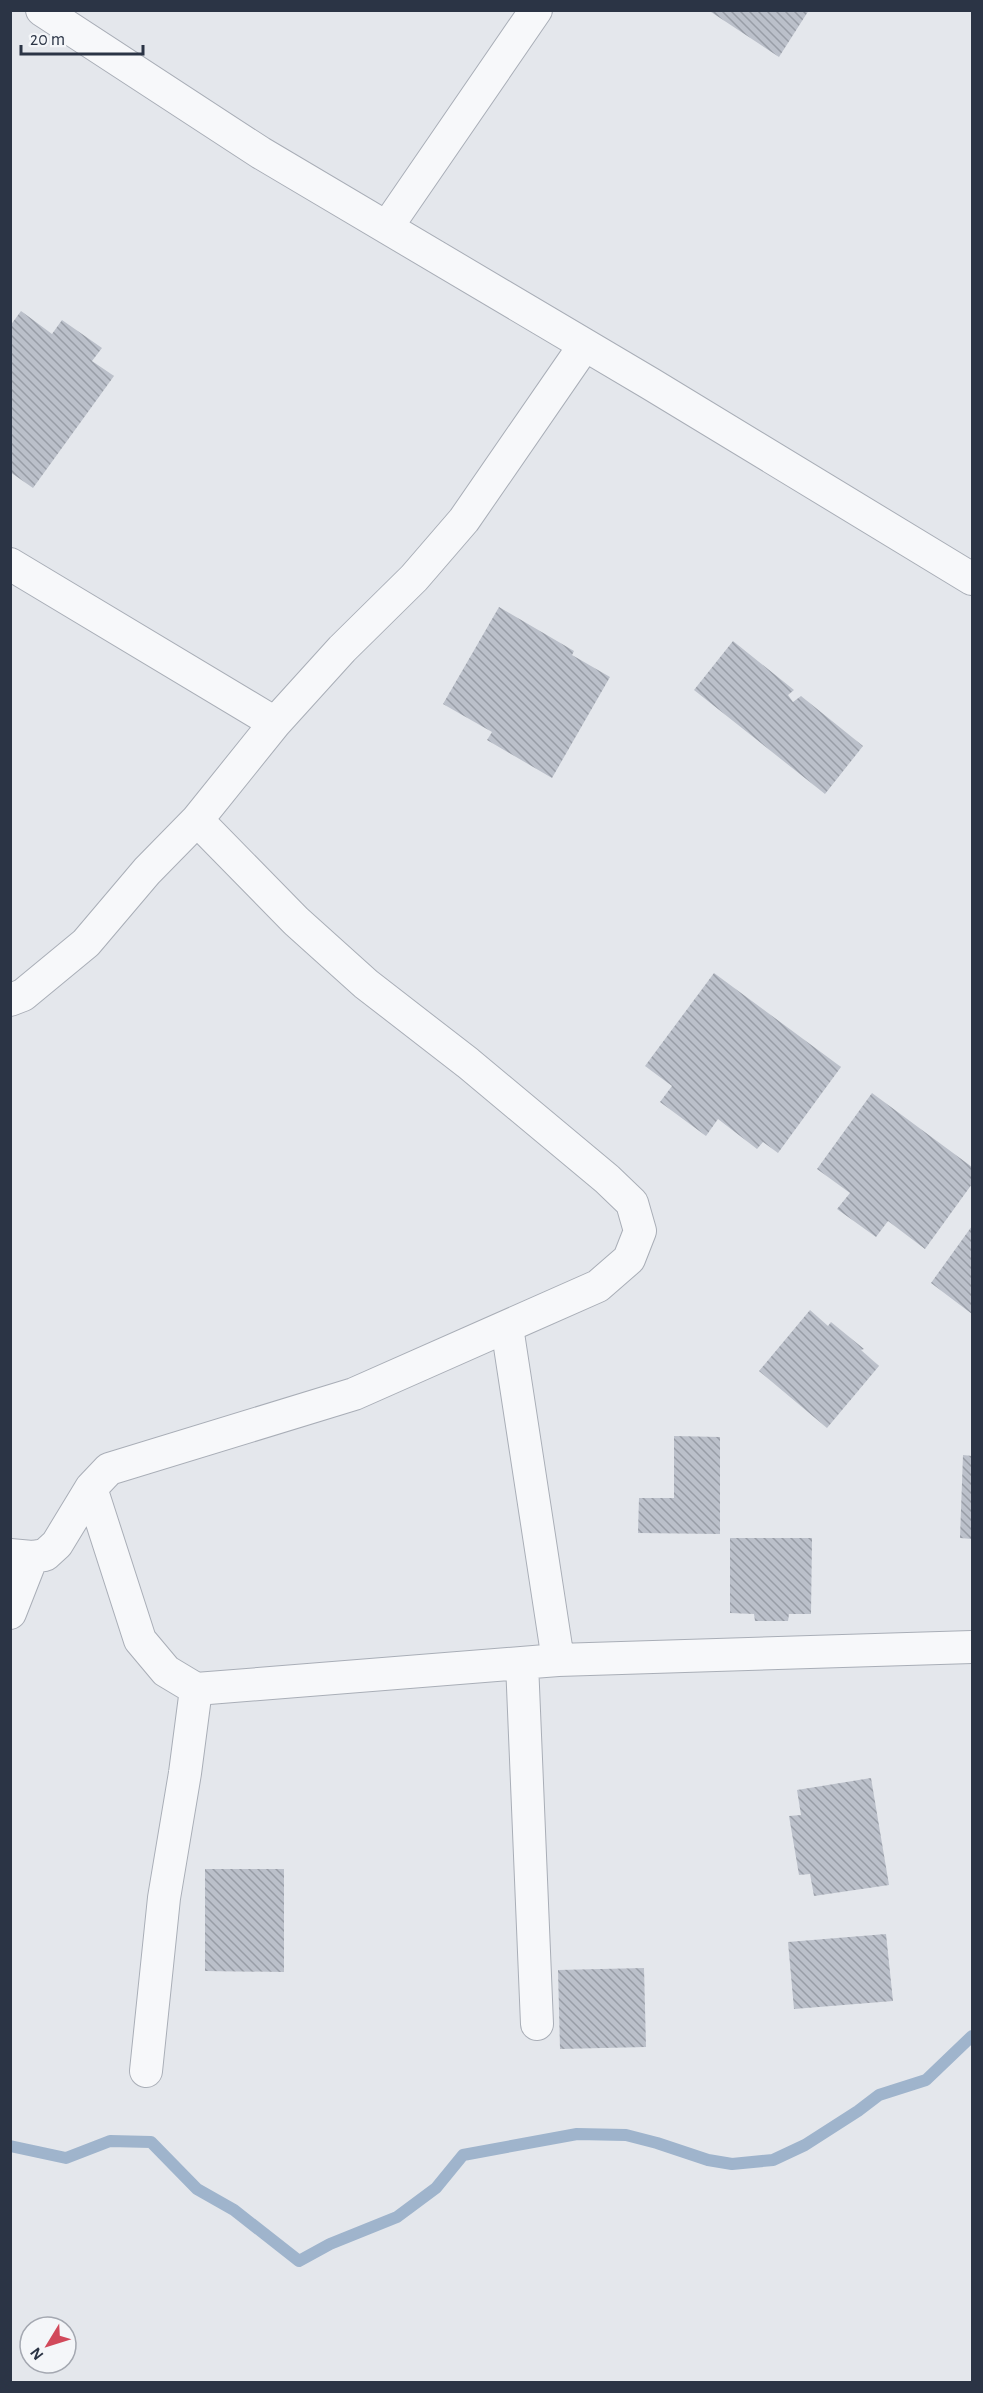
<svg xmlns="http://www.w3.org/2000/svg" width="983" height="2393" viewBox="0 0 983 2393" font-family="'Alegreya Sans',sans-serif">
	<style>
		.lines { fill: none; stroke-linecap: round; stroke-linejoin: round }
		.stream { stroke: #9fb4cc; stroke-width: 12 }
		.building { fill: url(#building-back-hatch) }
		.street-casing { stroke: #a9aeb7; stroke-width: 34 }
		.street { stroke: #f7f8fa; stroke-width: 32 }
	</style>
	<defs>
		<pattern id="building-back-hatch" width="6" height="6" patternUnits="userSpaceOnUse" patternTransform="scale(1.5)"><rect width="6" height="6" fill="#bbc0ca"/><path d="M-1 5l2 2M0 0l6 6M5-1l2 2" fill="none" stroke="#989da6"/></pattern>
	</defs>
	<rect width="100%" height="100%" fill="#e4e7ec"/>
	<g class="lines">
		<path class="stream" d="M 10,2146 L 66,2158 L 110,2141 L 151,2142 L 197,2189 L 234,2210 L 299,2261 L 330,2244 L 397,2217 L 436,2188 L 463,2155 L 577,2134 L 626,2135 L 657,2143 L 708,2160 L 732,2164 L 773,2160 L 805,2145 L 858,2111 L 879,2095 L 926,2080 L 972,2036"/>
	</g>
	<path class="building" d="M 708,10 L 809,10 L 779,57 Z
		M 21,311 L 52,334 L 62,320 L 102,348 L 92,361 L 114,376 L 33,488 L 10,472 L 10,326 Z
		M 499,607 L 574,651 L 572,655 L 610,677 L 552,778 L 487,740 L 492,732 L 443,704 Z
		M 733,641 L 794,690 L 788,695 L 793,702 L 801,696 L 863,746 L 825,794 L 694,690 Z
		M 714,973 L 841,1067 L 778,1153 L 763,1142 L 757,1149 L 718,1119 L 706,1136 L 660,1102 L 672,1086 L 645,1066 Z
		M 872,1093 L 972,1167 L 972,1184 L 925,1249 L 888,1221 L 876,1237 L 837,1209 L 850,1193 L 817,1169 Z
		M 972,1226 L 972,1314 L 931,1283 Z
		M 810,1310 L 828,1326 L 831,1322 L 864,1349 L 861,1350 L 879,1366 L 827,1428 L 759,1371 Z
		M 674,1436 L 720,1437 L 720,1534 L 638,1533 L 639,1498 L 674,1498 Z
		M 963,1455 L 972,1456 L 972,1539 L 960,1538 Z
		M 730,1538 L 812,1538 L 811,1614 L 789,1614 L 788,1621 L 755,1621 L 754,1614 L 730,1613 Z
		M 871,1778 L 889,1885 L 814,1896 L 810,1874 L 799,1875 L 789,1816 L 801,1815 L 797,1790 Z
		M 205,1869 L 284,1869 L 284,1972 L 205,1971 Z
		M 886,1934 L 893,2001 L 794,2009 L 788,1942 Z
		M 644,1968 L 646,2047 L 560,2049 L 558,1970 Z"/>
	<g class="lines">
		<g class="street-casing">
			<path id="street" d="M 42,10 L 261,153 L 651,384 L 972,579
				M 387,227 L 536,10
				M 10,564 L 275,723
				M 10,1000 L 23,995 L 86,943 L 147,871 L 197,820
				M 507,1327 L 558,1660
				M 91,1488 L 140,1640 L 166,1671 L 196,1689 L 558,1660 L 972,1647
				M 10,1555 L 32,1557 L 45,1555 L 57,1544 L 91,1488 L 109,1469 L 354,1394 L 598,1286 L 629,1259 L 640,1231 L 632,1203 L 607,1179 L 468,1063 L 366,984 L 296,921 L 197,820 L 275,723 L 342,649 L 414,578 L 464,520 L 584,346
				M 10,1613 L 32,1557
				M 522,1663 L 537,2024
				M 146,2071 L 164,1898 L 185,1773 L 196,1689"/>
		</g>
		<use href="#street" class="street"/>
	</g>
	<rect width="983" height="2393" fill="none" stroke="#2b3445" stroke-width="24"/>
	<g transform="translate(48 2345) rotate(232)"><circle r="28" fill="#f4f6f9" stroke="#a4a8b1" stroke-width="1.5"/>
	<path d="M0-4.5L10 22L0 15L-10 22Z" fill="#d1495b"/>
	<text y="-9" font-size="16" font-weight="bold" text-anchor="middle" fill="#2b3445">N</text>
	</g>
	<path d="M21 45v9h122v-9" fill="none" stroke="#2b3445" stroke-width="3"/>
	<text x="30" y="45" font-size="18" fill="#2b3445" stroke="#f4f6f9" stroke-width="4.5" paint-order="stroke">20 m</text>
</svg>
